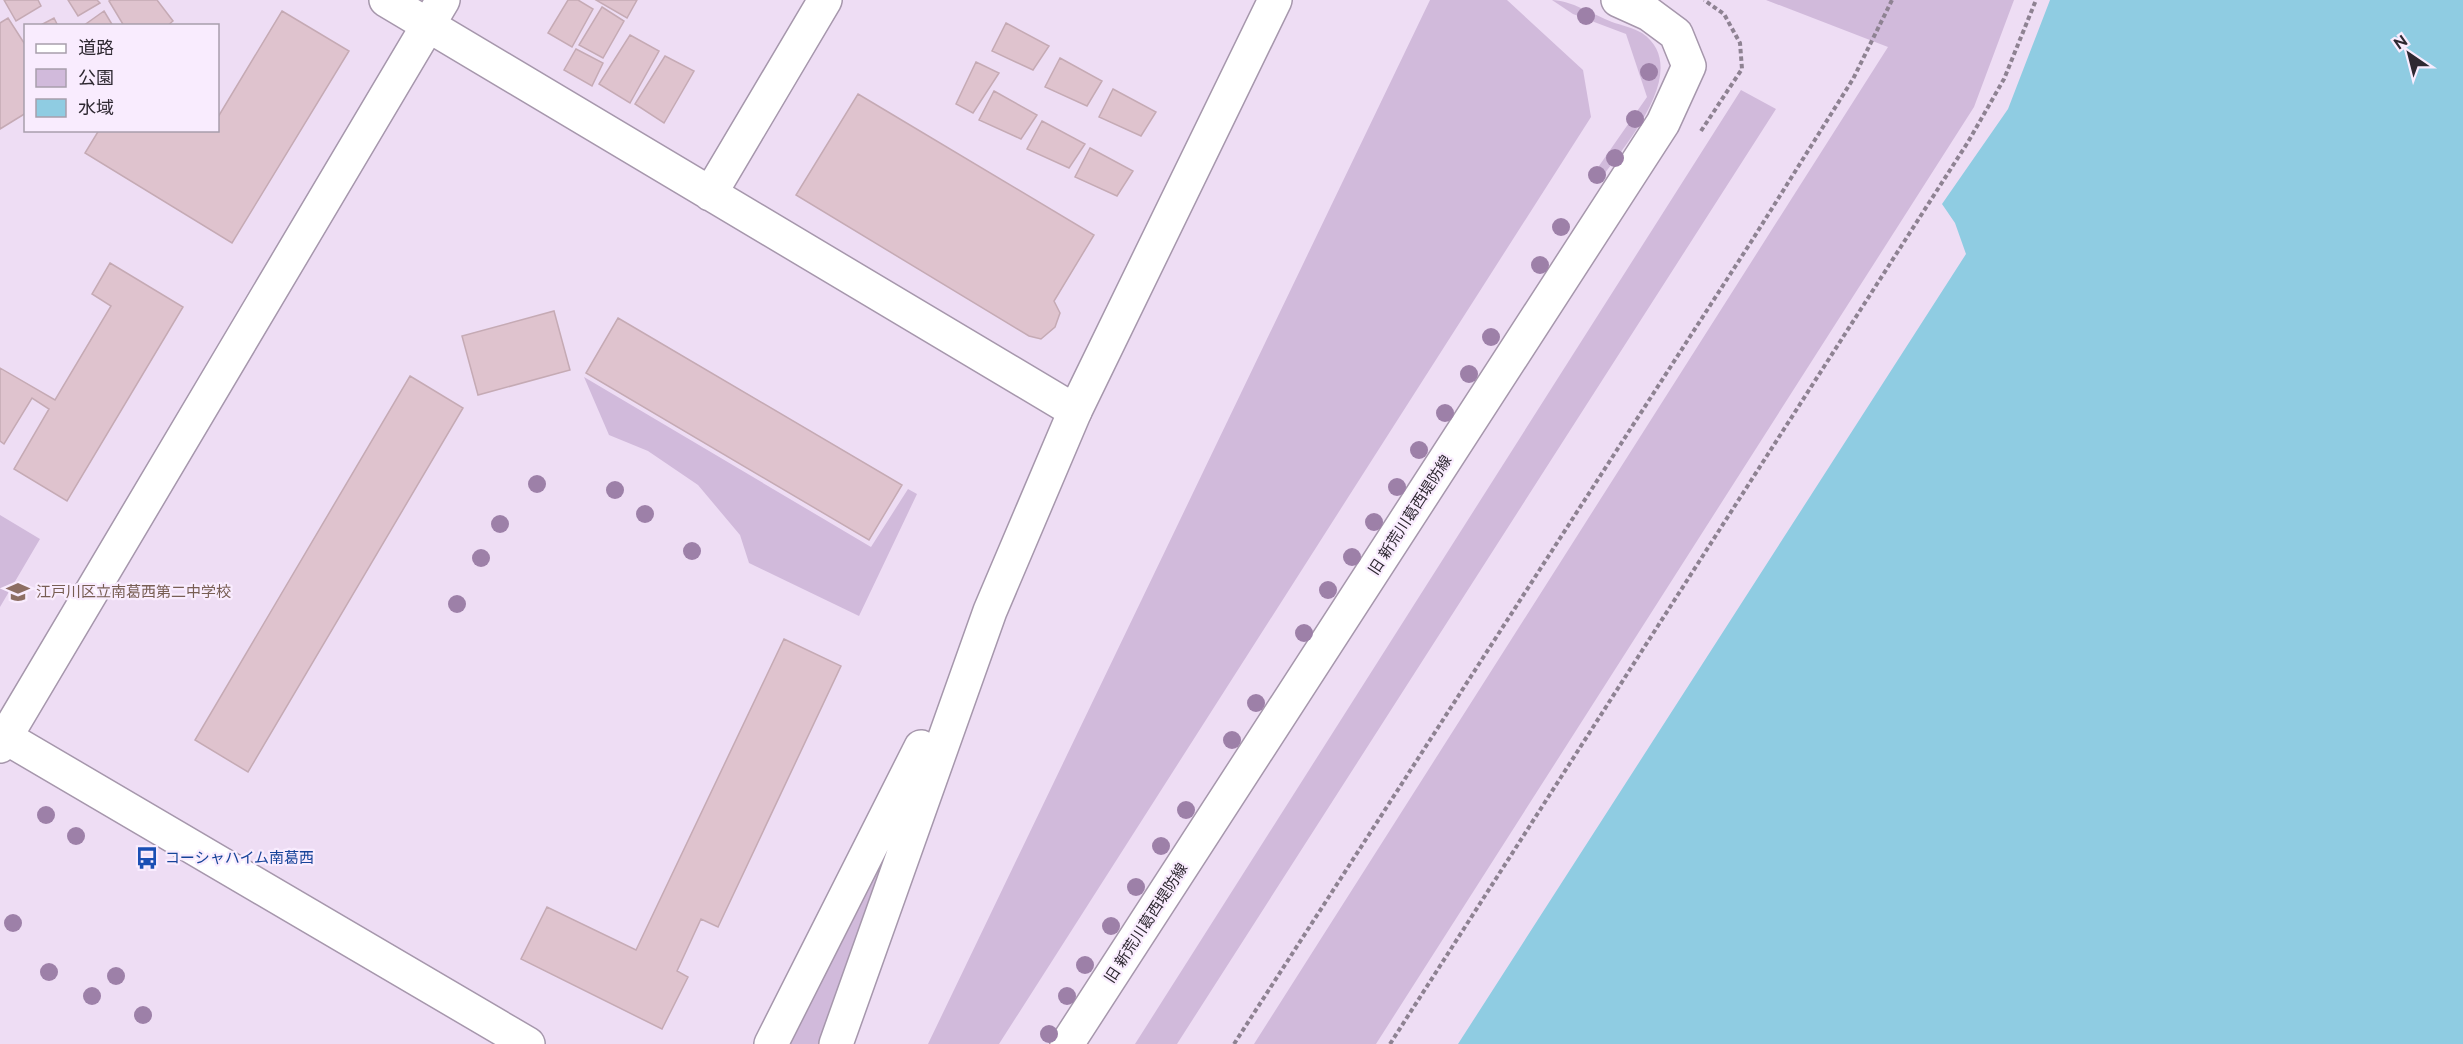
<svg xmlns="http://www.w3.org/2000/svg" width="2463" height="1044" viewBox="0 0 2463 1044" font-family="Raleway,'Noto Sans JP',sans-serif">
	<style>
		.green { fill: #d1badb }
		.water { fill: #8fcce2 }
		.building { fill: #dfc3ce; stroke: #c5aab4; stroke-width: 1.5 }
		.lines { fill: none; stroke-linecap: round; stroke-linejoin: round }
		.street-casing { stroke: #a697ac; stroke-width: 36 }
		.secondary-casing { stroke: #a697ac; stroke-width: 36 }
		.path { stroke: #8e8292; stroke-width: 4; stroke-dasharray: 4.5 3; stroke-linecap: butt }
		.street { stroke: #fff; stroke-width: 33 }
		.secondary { stroke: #fff; stroke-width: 33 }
		.tree { fill: #9d80a8 }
		.labels { text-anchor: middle; stroke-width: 4.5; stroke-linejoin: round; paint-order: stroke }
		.street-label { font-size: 15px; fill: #2e2831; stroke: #f9ecfe }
		.education-label { font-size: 15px; fill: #785e54; stroke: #f9ecfe; text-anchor: start }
		.transit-label { font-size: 15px; fill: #164399; stroke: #f9ecfe; text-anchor: start }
	</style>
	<rect width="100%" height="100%" fill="#eeddf4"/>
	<path class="green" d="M 1430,0 L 1507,0 L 1583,70 L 1591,117 L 999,1044 L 928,1044 Z
		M 1552,0 C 1570,0 1594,15 1612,22 C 1621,25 1633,28 1642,33 C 1694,69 1623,147 1600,180 L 1592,176 L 1647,97 L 1626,34 L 1573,14 Z
		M 1766,0 L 2014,0 L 1974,107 L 1376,1044 L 1254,1044 L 1888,47 Z
		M 1741,90 L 1776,109 L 1177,1044 L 1135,1044 Z
		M 584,377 L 871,547 L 908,489 L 917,494 L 859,616 L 749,563 L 740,535 L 698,485 L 648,451 L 609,435 Z
		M 0,515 L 40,539 L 0,607 Z
		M 904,811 L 821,1044 L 787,1044 Z"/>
	<path class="water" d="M 2050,0 L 2463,0 L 2463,1044 L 1458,1044 L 1966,254 L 1955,223 L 1942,204 L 2008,109 Z"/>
	<path class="building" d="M 4,0 L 38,0 L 41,6 L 16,21 Z
		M 68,0 L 97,0 L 100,3 L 78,16 Z
		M 111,0 L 157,0 L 173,21 L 167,26 L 124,26 L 109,1 Z
		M 568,0 L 578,0 L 593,9 L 572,47 L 548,33 Z
		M 596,0 L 637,0 L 627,18 Z
		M 602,7 L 624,21 L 603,58 L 579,45 Z
		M 104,11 L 113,26 L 83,26 Z
		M 282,11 L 349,51 L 232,243 L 85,153 L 99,130 L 218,130 L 218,117 Z
		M 8,18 L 26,46 L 26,113 L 0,129 L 0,23 Z
		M 54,18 L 58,26 L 39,26 Z
		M 1006,23 L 1049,46 L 1033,70 L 992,51 Z
		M 630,35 L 659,51 L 630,103 L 599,84 Z
		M 576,49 L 603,63 L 592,86 L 564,70 Z
		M 665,56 L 694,71 L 664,123 L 635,104 Z
		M 1060,58 L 1102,81 L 1087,106 L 1045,87 Z
		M 976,62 L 999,73 L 973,113 L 956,104 Z
		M 1113,89 L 1156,112 L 1141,136 L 1099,117 Z
		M 994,91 L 1037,115 L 1021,139 L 979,120 Z
		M 858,94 L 1094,235 L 1054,301 L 1060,313 L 1055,327 L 1041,339 L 1029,336 L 796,195 Z
		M 1042,121 L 1085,144 L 1069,168 L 1027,149 Z
		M 1090,148 L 1133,171 L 1117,196 L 1075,177 Z
		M 110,263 L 183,307 L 67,501 L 14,469 L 49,409 L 32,398 L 4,444 L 0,441 L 0,368 L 55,400 L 111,306 L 92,294 Z
		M 554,311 L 570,370 L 478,395 L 462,336 Z
		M 618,318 L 902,485 L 869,540 L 586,373 Z
		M 410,376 L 463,408 L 248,772 L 195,740 Z
		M 784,639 L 841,666 L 718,927 L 701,919 L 677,971 L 688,977 L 662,1029 L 521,959 L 547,907 L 636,950 Z"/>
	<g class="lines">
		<g class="street-casing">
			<path id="street" d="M 386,0 L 1075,411
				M 710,194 L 825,0"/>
		</g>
		<g class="secondary-casing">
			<path id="secondary" d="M 5,737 L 528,1044
				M 0,746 L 443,0
				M 771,1044 L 921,747
				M 836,1044 L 990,611 L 1075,411 L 1275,0
				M 1067,1044 L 1663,123 L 1689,66 L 1676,34 L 1649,14 L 1618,0"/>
		</g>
		<path class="path" d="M 1701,131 L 1742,69 L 1740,43 L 1724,14 L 1704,0
			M 1234,1044 L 1751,242 L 1853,79 L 1892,0
			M 1390,1044 L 1968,142 L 2004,79 L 2036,0"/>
		<use href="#street" class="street"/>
		<use href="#secondary" class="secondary"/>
	</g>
	<g class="tree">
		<circle cx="1586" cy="16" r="9"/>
		<circle cx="1649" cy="72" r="9"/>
		<circle cx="1635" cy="119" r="9"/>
		<circle cx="1615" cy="158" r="9"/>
		<circle cx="1597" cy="175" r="9"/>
		<circle cx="1561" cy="227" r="9"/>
		<circle cx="1540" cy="265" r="9"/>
		<circle cx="1491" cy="337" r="9"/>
		<circle cx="1469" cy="374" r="9"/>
		<circle cx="1445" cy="413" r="9"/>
		<circle cx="1419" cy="450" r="9"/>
		<circle cx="537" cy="484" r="9"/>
		<circle cx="1397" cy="487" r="9"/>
		<circle cx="615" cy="490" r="9"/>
		<circle cx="645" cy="514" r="9"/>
		<circle cx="1374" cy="522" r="9"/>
		<circle cx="500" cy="524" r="9"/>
		<circle cx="692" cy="551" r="9"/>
		<circle cx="1352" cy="557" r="9"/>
		<circle cx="481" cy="558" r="9"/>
		<circle cx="1328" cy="590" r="9"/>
		<circle cx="457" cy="604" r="9"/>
		<circle cx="1304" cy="633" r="9"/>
		<circle cx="1256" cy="703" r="9"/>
		<circle cx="1232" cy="740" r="9"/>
		<circle cx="1186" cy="810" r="9"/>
		<circle cx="46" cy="815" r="9"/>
		<circle cx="76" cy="836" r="9"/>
		<circle cx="1161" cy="846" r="9"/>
		<circle cx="1136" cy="887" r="9"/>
		<circle cx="13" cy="923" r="9"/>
		<circle cx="1111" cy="926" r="9"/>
		<circle cx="1085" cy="965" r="9"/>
		<circle cx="49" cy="972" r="9"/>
		<circle cx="116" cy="976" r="9"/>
		<circle cx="92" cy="996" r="9"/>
		<circle cx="1067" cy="996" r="9"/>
		<circle cx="143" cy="1015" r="9"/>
		<circle cx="1049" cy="1034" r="9"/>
	</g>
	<defs>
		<g id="school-bare" transform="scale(1.8)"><path d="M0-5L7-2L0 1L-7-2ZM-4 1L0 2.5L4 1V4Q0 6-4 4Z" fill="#8d6e63" stroke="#f9ecfe" stroke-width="2.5" paint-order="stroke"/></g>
		<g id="bus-bare" transform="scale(1.8)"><path d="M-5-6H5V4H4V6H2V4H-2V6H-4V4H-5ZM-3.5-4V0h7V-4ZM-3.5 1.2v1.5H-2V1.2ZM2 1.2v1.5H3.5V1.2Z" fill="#1a4fb4" stroke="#f9ecfe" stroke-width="2.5" paint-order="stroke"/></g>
	</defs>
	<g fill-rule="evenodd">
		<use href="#school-bare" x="18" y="592"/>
		<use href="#bus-bare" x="147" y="858"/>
	</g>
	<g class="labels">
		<g class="street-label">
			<text transform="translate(1410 515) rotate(-57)" y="5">旧 新荒川葛西堤防線</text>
			<text transform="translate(1146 923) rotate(-57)" y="5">旧 新荒川葛西堤防線</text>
		</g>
		<g class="education-label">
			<text x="36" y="597">江戸川区立南葛西第二中学校</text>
		</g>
		<g class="transit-label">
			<text x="165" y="863">コーシャハイム南葛西</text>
		</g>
	</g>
	<rect x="24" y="24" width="195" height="108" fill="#f9ecfe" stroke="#a89eac" stroke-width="1.5"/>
	<rect x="36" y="44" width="30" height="9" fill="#ffffff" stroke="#a89eac" stroke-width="1.5"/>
	<text x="78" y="54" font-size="18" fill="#2e2831">道路</text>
	<rect x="36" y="69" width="30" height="18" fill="#d1badb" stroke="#a89eac" stroke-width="1.5"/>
	<text x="78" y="84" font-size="18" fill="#2e2831">公園</text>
	<rect x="36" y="99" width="30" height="18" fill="#8fcce2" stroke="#a89eac" stroke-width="1.5"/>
	<text x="78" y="114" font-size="18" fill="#2e2831">水域</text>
	<g transform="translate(2409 54) rotate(325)" stroke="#f9ecfe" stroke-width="4.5" paint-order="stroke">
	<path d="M0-4.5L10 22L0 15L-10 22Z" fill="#2e2831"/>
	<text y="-9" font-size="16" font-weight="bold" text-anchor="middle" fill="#2e2831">N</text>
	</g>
</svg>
